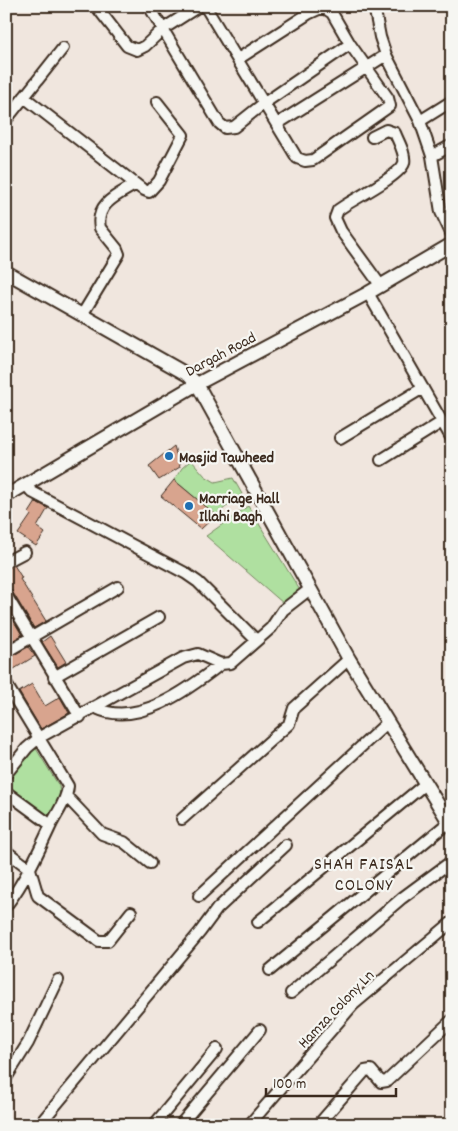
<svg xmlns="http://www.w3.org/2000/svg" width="458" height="1131" viewBox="0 0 458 1131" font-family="Dekko,sans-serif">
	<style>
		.green { fill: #afe0a0; stroke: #75855f }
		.building { fill: #d8a48e; stroke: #3b2a1e }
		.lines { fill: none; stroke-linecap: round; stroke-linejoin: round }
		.minor-casing { stroke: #3b2a1e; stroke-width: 14 }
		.tertiary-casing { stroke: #3b2a1e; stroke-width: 16 }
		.minor { stroke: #f6f6f2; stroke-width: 10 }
		.tertiary { stroke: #f6f6f2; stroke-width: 12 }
		.poi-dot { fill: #1f6fb2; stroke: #f6f6f2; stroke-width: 2 }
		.labels { text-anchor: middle; stroke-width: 4.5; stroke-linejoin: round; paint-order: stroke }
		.street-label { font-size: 16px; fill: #3b2a1e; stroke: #f6f6f2 }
		.poi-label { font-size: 16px; font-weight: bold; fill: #3b2a1e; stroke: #f6f6f2; text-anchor: start }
		.neighbourhood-label { font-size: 18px; letter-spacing: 1px; fill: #3b2a1e; stroke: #f6f6f2 }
	</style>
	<rect width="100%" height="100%" fill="#f0e6de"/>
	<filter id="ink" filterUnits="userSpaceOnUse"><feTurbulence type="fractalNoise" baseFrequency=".02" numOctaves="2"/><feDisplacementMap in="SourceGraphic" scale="10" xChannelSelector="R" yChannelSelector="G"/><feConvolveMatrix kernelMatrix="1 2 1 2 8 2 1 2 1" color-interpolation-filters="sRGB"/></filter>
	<g filter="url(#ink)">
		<path class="green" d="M 191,460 L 205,476 L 215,482 L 233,478 L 242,494 L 216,515 L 174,480 L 182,468 Z
			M 248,506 L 301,592 L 284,604 L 206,536 Z
			M 35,747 L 59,786 L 60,795 L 47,820 L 6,795 L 6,783 Z"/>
		<path class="building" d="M 174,446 L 180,467 L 159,480 L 149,466 Z
			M 174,480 L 216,515 L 201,529 L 161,496 Z
			M 36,502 L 48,508 L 37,527 L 45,533 L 36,546 L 18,534 L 31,515 L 29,513 Z
			M 14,565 L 22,578 L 20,579 L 46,621 L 34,628 L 12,591 L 6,587 L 6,569 Z
			M 12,618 L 22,635 L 7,644 L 6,621 Z
			M 50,636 L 66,662 L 58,667 L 42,642 Z
			M 28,647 L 35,656 L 6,674 L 6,659 Z
			M 32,684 L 45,706 L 60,697 L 69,713 L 41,729 L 19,692 Z"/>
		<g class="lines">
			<g class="minor-casing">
				<path id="minor" d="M 96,6 L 127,46 L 137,50 L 145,46 L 163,29 L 199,6
					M 149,6 L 219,123 L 225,128 L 234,127 L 263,104 L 350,44
					M 205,6 L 297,158 L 305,161 L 313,160 L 390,106 L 388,98 L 350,44 L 332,13 L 326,9 L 319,9 L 308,14 L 238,59
					M 374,6 L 380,37 L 386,55 L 420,121 L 432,156 L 441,212 L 452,235
					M 24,97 L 142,189 L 149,192 L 159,181 L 183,135 L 157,102
					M 6,120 L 63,48
					M 420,121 L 452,101
					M 277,124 L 386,55
					M 372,137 L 386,130 L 395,133 C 398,141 406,154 404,163 C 401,175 356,198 344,206 L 338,210 L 335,218 L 341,231 L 381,286
					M 432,156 L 452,145
					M 368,293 L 452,439
					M 82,315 L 119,254 L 117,249 L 100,228 C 95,203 118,195 136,184
					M 340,438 L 423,388
					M 381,460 L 442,422
					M 26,485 L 32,492 L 185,573 L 198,582 L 256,640
					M 6,562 L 25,552
					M 6,595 L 80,717
					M 6,652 L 118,587
					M 54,677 L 159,617
					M 6,684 L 68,786 C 67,800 57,813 51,825 C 38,853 25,881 6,906
					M 96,708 C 137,728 189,689 221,664
					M 6,774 L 27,748 L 40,737 L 183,658 L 198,654 L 221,664 L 231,663 L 271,628 L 283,610 L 310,589
					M 6,792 L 51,825
					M 66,796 L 102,834 L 124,842 L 150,863
					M 182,819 L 289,724 L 294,708 L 349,659
					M 6,851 L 30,869 L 38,896 L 99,941 L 108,941 L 131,912
					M 199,896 L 388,722
					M 258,922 L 425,784
					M 270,970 L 449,822
					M 291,993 L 402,898 L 452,861
					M 6,1078 L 28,1043 L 58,980
					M 39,1125 L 200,932 L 217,909 L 286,845
					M 121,1125 L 122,1124
					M 154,1125 L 217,1049
					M 180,1125 L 260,1030
					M 249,1125 L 353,1005 L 452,922
					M 318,1125 L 365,1071 L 371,1070 L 381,1082 L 387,1081 L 452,1020"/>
			</g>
			<g class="tertiary-casing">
				<path id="tertiary" d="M 6,272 L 188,375 L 197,384 L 349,659 L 452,827
					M 6,496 L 197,384 L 368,293 L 452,244"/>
			</g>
			<use href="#minor" class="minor"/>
			<use href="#tertiary" class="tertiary"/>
		</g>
	</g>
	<g class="poi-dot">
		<circle cx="169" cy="456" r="5"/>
		<circle cx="189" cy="506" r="5"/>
	</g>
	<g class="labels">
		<g class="street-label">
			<text transform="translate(220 353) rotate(-28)" y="6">Dargah Road</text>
			<text transform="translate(335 1008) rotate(-46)" y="6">Hamza Colony Ln</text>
		</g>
		<g class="poi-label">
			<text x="179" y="462">Masjid Tawheed</text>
			<text x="199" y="503">Marriage Hall<tspan x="199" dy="18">Illahi Bagh</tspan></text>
		</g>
		<g class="neighbourhood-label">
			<text x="364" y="869">SHAH FAISAL<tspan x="364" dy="21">COLONY</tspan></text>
		</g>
	</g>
	<rect width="458" height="1131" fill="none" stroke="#f6f6f2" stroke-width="25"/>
	<rect x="12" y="12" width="433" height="1106" fill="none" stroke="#3b2a1e" stroke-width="2" filter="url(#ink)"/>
	<path d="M266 1088v8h130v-8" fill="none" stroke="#3b2a1e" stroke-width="2.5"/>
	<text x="273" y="1088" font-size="15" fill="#3b2a1e" stroke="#f6f6f2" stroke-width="4" paint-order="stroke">100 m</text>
</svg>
